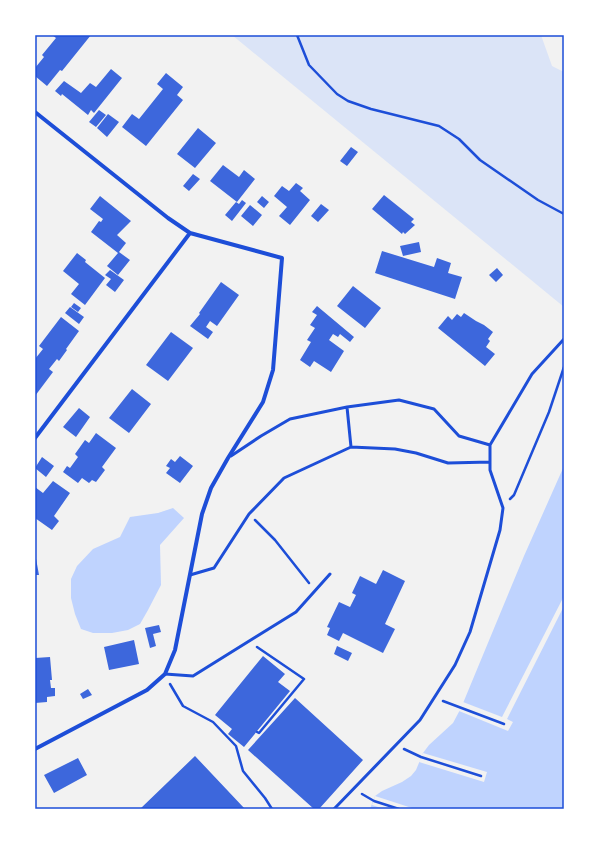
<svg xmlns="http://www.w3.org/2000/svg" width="599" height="844" viewBox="0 0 599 844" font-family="Roboto,sans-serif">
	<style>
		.green { fill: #dbe4f7 }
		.water { fill: #bfd3fe }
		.pier { fill: #f2f2f2 }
		.building { fill: #3d67dc }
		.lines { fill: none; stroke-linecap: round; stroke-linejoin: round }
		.path { stroke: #1d4ed8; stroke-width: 2.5 }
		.service { stroke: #1d4ed8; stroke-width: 3 }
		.minor { stroke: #1d4ed8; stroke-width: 4 }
		.neatline { fill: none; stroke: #1d4ed8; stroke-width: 1.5 }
	</style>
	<rect width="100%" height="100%" fill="#f2f2f2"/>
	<path class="green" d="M 232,35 L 541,35 L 552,66 L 564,72 L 564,307 Z"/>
	<path class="water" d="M 564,466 L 564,809 L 370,809 L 375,796 L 382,791 L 402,782 L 411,776 L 416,770 L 423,753 L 429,745 L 453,723 L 461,708 L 524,556 Z
		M 173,508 L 184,518 L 160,545 L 161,585 L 148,610 L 140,624 L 128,630 L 112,633 L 93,633 L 81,629 L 75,614 L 71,598 L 71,579 L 77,566 L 93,549 L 120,537 L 130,517 L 158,513 Z"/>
	<path class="pier" d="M 564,596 L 564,606 L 507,719 L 513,722 L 508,731 L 459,711 L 463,702 L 502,717 Z
		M 423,753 L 487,772 L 484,782 L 419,762 Z
		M 375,796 L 415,809 L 384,809 L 372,805 Z"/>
	<path class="building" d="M 52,35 L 91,35 L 62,71 L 60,70 L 47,86 L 35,76 L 35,68 L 44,57 L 42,55 L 56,38 Z
		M 111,69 L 122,78 L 94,113 L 91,110 L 88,115 L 62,94 L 61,96 L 55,91 L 64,81 L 81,93 L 90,83 L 96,87 Z
		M 166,73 L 183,87 L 177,95 L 183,100 L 146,146 L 122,127 L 132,114 L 139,119 L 163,89 L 157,84 Z
		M 99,110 L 106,115 L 96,127 L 89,122 Z
		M 108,114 L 119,122 L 107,137 L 97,128 Z
		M 198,128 L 216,143 L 195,168 L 177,154 Z
		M 351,147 L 358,152 L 347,166 L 340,161 Z
		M 223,165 L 239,177 L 244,170 L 255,179 L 237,202 L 210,181 Z
		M 193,174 L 200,179 L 189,191 L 183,186 Z
		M 296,183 L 303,188 L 300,191 L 310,200 L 290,225 L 279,216 L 287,207 L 274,196 L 282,186 L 289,191 Z
		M 384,195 L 414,219 L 411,222 L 415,225 L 405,234 L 403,232 L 402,234 L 372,209 Z
		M 100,196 L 131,221 L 117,235 L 126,243 L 119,252 L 130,260 L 118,275 L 107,266 L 118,253 L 91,232 L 99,221 L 101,222 L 103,219 L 90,209 Z
		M 262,196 L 269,202 L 264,208 L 257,202 Z
		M 242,200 L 246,203 L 232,221 L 225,215 L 236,202 L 239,204 Z
		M 321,204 L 329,210 L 318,222 L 311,216 Z
		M 250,205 L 262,215 L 253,226 L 241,216 Z
		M 419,242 L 421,252 L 403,256 L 400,246 Z
		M 382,251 L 434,267 L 437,258 L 451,263 L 448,273 L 462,277 L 455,299 L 375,273 Z
		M 77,253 L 86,260 L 85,262 L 105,278 L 85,305 L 71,294 L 79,284 L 63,271 Z
		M 497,268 L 503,275 L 496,282 L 489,275 Z
		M 110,270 L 124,280 L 115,292 L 106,285 L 111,279 L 105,275 Z
		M 221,282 L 239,295 L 217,326 L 210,321 L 206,327 L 213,332 L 208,339 L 190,326 L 200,314 L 199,313 Z
		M 353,286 L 381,308 L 365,328 L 337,306 Z
		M 74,303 L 81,308 L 78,312 L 71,307 Z
		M 317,306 L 354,337 L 350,342 L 340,334 L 338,337 L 333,334 L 329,340 L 344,351 L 331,372 L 314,361 L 310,367 L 300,360 L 311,342 L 307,340 L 315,328 L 310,325 L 317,315 L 312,312 Z
		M 70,307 L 84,317 L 79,324 L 65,313 Z
		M 464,313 L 476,321 L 484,325 L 493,332 L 488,339 L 490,341 L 486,347 L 495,354 L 485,366 L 438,328 L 448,316 L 452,320 L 457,314 L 461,317 Z
		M 61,317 L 79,331 L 66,349 L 67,350 L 59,361 L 57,359 L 49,369 L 53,372 L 35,396 L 35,359 L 43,349 L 39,346 Z
		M 171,332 L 193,348 L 168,381 L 146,365 Z
		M 132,389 L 151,404 L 129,433 L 109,418 Z
		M 79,408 L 90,417 L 76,437 L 63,427 Z
		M 96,433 L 116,448 L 102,467 L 105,470 L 96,482 L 92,480 L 89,483 L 82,478 L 78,483 L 63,472 L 67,466 L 70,468 L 78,457 L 75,454 L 85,440 L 89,443 Z
		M 180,456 L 193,466 L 180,483 L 166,473 L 170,468 L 166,466 L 171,459 L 175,462 Z
		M 42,457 L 54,466 L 46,477 L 35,468 Z
		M 53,481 L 70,493 L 54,516 L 59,521 L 52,530 L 35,518 L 35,487 L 43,493 Z
		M 35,553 L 39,575 L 35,575 Z
		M 383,570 L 405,581 L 385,624 L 395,629 L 383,653 L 343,633 L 339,641 L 327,635 L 330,628 L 327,627 L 339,602 L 350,607 L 356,595 L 352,593 L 360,576 L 376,584 Z
		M 159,625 L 161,632 L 153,634 L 156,646 L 150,648 L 145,628 Z
		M 134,640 L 139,664 L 109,670 L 104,647 Z
		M 337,646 L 352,653 L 348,661 L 334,654 Z
		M 263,656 L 285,674 L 278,682 L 290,691 L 244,747 L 228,734 L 232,729 L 215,715 Z
		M 50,657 L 52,680 L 50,680 L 51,688 L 55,688 L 55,696 L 47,697 L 47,702 L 35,703 L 35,658 Z
		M 88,689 L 92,695 L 83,699 L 80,694 Z
		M 295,698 L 363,760 L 319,809 L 314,809 L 248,750 Z
		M 195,756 L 245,809 L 140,809 Z
		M 78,758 L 87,775 L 54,793 L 44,775 Z"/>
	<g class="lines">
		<path class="path" d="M 297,35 L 309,65 L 337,94 L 348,101 L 371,109 L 439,126 L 459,139 L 480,160 L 538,200 L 564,214
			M 510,499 L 514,495 L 549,412 L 564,367
			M 255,520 L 275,540 L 309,583
			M 257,647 L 304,679 L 259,733 L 257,732
			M 170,684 L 183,706 L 213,722 L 236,746 L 243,771 L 265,798 L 272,809
			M 443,701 L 504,724
			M 404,749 L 421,757 L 481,776
			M 362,794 L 374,801 L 399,809"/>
		<path class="service" d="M 347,407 L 351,447
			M 231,456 L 261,436 L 290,419 L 347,407 L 399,400 L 434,409 L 459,436 L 490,445
			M 190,575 L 214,568 L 249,514 L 284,478 L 351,447 L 395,449 L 416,453 L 448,463 L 490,462
			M 165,674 L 193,676 L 296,612 L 330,574
			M 334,809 L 420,720 L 455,665 L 470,632 L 500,530 L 503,508 L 490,470 L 490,445 L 532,374 L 564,339"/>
		<path class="minor" d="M 35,112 L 168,218 L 190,233 L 282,258 L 273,370 L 263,402 L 228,458 L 211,488 L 202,514 L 175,650 L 165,674 L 147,690 L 35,749
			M 35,438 L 190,233"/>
	</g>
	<rect width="599" height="844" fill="none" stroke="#ffffff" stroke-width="72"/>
	<rect x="36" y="36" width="527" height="772" class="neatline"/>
</svg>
